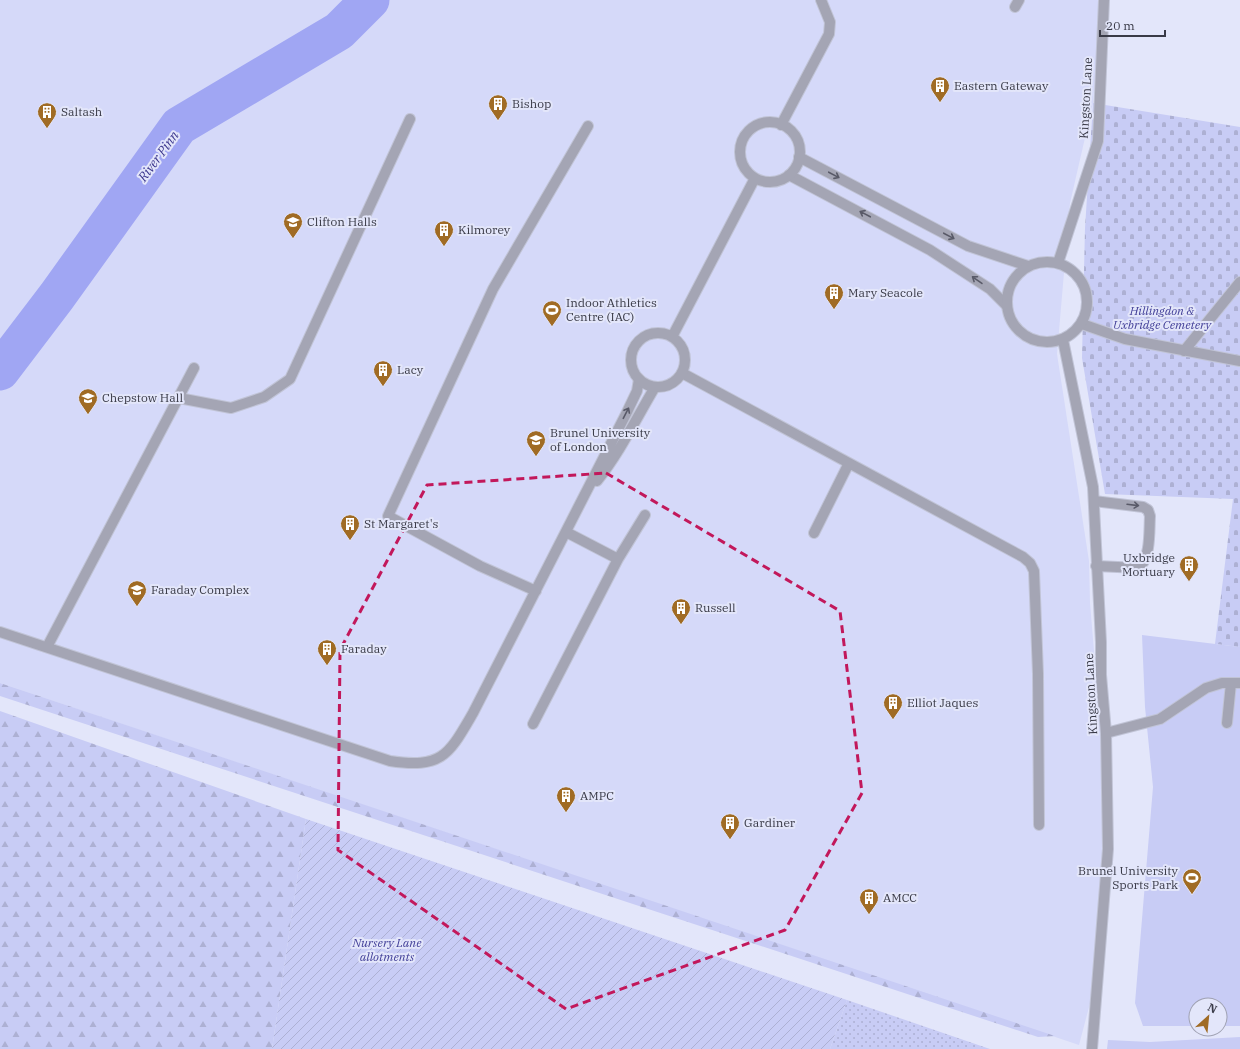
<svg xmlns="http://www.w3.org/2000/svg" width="1240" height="1049" viewBox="0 0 1240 1049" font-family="'IBM Plex Serif',serif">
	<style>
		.built { fill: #d5d9f9 }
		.grass { fill: url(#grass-dots) }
		.forest { fill: url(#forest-firs) }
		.cemetery { fill: url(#cemetery-stones) }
		.garden { fill: url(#garden-furrows) }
		.pitch { fill: #c8ccf5 }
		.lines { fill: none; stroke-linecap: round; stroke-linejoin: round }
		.river { stroke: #a0a6f3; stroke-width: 39 }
		.service-casing { stroke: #c1c4d6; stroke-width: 12 }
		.minor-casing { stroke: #c1c4d6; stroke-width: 12 }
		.tertiary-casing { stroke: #c1c4d6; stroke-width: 12 }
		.service { stroke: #a4a5b4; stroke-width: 10 }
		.minor { stroke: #a4a5b4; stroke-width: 10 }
		.tertiary { stroke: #a4a5b4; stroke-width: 10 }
		.oneway { stroke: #595a68 }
		.marked { fill: none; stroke: #c2185b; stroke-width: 3; stroke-dasharray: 8 5; stroke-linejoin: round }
		.labels { text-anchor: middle; stroke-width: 4; stroke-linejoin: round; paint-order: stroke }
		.poi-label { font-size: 12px; fill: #393a47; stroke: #e3e6fa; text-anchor: start }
		.street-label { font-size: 12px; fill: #393a47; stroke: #e3e6fa }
		.park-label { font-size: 12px; font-style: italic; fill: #434099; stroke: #e3e6fa }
		.water-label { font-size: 13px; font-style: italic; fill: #3a358c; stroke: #e3e6fa }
	</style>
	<defs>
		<pattern id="grass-dots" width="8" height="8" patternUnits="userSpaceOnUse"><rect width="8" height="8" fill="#c8ccf5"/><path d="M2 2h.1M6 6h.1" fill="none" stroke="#adb0d3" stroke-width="1.8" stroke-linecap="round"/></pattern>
		<pattern id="forest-firs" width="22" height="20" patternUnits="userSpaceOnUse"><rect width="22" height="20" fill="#c8ccf5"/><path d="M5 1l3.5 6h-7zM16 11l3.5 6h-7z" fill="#adb0d3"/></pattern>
		<pattern id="cemetery-stones" width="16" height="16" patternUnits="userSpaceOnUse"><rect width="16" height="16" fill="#c8ccf5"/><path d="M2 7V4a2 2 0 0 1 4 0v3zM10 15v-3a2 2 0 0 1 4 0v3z" fill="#adb0d3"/></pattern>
		<pattern id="garden-furrows" width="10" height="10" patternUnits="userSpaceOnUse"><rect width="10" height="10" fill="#c8ccf5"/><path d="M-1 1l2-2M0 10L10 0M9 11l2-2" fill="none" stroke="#adb0d3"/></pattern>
	</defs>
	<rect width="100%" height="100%" fill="#e3e6fa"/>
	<path class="built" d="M 0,0 L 1101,0 L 1093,103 L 1070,203 L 1057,354 L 1089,561 L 1090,603 L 1102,748 L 1102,958 L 1079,1045 L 0,683 Z"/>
	<path class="grass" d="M 847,1000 L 990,1049 L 830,1049 Z"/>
	<path class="forest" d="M 0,683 L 144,731 L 1055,1036 L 1038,1037 L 0,696 Z
		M 0,711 L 306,819 L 272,1049 L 0,1049 Z"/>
	<path class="cemetery" d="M 1093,103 L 1240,127 L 1240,647 L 1215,644 L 1233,499 L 1105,494 L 1082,358 L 1085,228 Z"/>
	<path class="garden" d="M 306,819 L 847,1000 L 830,1049 L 272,1049 Z"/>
	<path class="pitch" d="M 1142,635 L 1240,647 L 1240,1026 L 1220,1026 L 1220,1005 L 1196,1005 L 1196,1026 L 1143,1026 L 1135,1003 L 1153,787 L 1145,707 Z
		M 1240,1037 L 1240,1049 L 1107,1049 L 1108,1040 L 1150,1042 Z"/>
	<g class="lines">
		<path class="river" d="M 0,371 L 57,296 L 179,126 L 339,31 L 370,0"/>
		<g class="service-casing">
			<path id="service" d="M 1015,7 L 1019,0
				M 799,157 L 968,246 L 1028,266
				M 789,175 L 930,250 L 990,289 L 1006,305
				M 1082,324 L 1125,339 L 1240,361
				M 1184,351 L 1240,282
				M 682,373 L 1023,557 L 1030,563 L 1034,571 L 1038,674 L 1039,825
				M 179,398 L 231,408 L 264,397 L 290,379 L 410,119
				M 597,481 C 620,452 636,419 655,387
				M 1094,501 L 1143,507 L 1148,510 L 1150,516 C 1149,531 1151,557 1139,568 L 1096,566
				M 566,532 L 618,559
				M 814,533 L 849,463
				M 536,591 L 480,566 L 388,516 L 493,289 L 588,126
				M 0,632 L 390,761 C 443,769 449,754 473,713 L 626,414 L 637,391 L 639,379
				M 47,647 L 194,368
				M 1227,723 L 1231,683
				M 533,724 L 618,559 L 645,515
				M 1106,733 L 1160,719 L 1206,688 L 1222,683 L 1240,683"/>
		</g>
		<g class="minor-casing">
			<path id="minor" d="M740 152a30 30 0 1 1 60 0a30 30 0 1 1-60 0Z
				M 781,125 L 829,34 L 830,22 L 821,0
				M631 360a27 27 0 1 1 54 0a27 27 0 1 1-54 0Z
				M 672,337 L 755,178"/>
		</g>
		<g class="tertiary-casing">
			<path id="tertiary" d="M1007 302a40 40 0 1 1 80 0a40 40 0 1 1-80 0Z
				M 1058,263 L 1098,141 L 1104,0
				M 1063,340 L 1093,487 L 1101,642 L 1101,675 L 1106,733 L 1108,849 L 1092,1049"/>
		</g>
		<use href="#service" class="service"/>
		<use href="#minor" class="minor"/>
		<use href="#tertiary" class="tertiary"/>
	</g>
	<defs><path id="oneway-shaft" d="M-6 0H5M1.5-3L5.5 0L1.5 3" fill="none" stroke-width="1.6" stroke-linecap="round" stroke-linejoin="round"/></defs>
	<g class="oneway">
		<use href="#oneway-shaft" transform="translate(834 175) rotate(28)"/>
		<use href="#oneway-shaft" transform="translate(865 214) rotate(-152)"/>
		<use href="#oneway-shaft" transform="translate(949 236) rotate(28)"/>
		<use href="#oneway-shaft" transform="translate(977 280) rotate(-145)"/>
		<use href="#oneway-shaft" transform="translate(626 413) rotate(-63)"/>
		<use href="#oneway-shaft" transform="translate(1133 505) rotate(7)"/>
	</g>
	<path class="marked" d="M 606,473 L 840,611 L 862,793 L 785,930 L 566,1009 L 338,850 L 340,650 L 427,485 Z"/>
	<defs>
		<g id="building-pin" transform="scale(1)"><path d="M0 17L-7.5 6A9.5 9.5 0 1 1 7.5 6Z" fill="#a06b24" stroke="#e3e6fa"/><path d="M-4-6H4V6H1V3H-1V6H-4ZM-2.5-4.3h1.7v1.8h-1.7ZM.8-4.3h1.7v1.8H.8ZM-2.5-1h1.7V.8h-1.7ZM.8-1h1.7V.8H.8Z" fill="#fff"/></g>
		<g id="university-pin" transform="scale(1)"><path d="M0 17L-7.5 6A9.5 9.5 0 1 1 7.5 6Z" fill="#a06b24" stroke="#e3e6fa"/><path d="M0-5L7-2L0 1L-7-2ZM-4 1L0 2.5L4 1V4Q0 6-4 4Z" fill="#fff"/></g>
		<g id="stadium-pin" transform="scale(1)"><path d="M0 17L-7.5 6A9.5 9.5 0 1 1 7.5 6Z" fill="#a06b24" stroke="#e3e6fa"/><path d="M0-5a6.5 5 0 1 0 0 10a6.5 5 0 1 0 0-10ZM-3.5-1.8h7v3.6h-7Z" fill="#fff"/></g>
	</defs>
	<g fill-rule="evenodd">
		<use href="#building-pin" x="940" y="86"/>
		<use href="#building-pin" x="498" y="104"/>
		<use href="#building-pin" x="47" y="112"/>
		<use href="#university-pin" x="293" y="222"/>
		<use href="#building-pin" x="444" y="230"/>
		<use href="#building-pin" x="834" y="293"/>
		<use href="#stadium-pin" x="552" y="310"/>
		<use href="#building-pin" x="383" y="370"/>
		<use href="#university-pin" x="88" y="398"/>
		<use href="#university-pin" x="536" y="440"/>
		<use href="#building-pin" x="350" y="524"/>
		<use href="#building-pin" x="1189" y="565"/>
		<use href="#university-pin" x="137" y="590"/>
		<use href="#building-pin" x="681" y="608"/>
		<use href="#building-pin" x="327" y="649"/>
		<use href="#building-pin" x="893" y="703"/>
		<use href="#building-pin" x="566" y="796"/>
		<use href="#building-pin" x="730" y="823"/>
		<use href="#stadium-pin" x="1192" y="878"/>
		<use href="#building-pin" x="869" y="898"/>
	</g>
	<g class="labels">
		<g class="poi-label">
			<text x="954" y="90">Eastern Gateway</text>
			<text x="512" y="108">Bishop</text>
			<text x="61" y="116">Saltash</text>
			<text x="307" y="226">Clifton Halls</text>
			<text x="458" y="234">Kilmorey</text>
			<text x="848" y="297">Mary Seacole</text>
			<text x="566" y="307">Indoor Athletics<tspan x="566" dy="14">Centre (IAC)</tspan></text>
			<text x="397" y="374">Lacy</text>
			<text x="102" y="402">Chepstow Hall</text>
			<text x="550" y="437">Brunel University<tspan x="550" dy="14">of London</tspan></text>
			<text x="364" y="528">St Margaret's</text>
			<text x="1175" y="562" text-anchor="end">Uxbridge<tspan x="1175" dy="14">Mortuary</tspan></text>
			<text x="151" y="594">Faraday Complex</text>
			<text x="695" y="612">Russell</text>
			<text x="341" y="653">Faraday</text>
			<text x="907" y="707">Elliot Jaques</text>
			<text x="580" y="800">AMPC</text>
			<text x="744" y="827">Gardiner</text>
			<text x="1178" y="875" text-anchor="end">Brunel University<tspan x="1178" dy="14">Sports Park</tspan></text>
			<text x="883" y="902">AMCC</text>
		</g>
		<g class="street-label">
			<text transform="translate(1086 98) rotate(-87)" y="4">Kingston Lane</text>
			<text transform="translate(1091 694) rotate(-93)" y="4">Kingston Lane</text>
		</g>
		<g class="park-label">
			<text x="1162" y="315">Hillingdon &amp;<tspan x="1162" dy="14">Uxbridge Cemetery</tspan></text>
			<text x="387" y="947">Nursery Lane<tspan x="387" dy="14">allotments</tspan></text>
		</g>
		<g class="water-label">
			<text transform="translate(158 156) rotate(-54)" y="5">River Pinn</text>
		</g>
	</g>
	<g transform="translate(1208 1017) rotate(27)"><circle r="19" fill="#e3e6fa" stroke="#9fa1b2"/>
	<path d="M0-3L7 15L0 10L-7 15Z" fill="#a06b24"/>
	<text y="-6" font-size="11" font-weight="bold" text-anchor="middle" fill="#393a47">N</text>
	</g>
	<path d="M1100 30v6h65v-6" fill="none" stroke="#393a47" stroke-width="2"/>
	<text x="1106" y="30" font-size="12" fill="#393a47" stroke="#e3e6fa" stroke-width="3" paint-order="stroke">20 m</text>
</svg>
